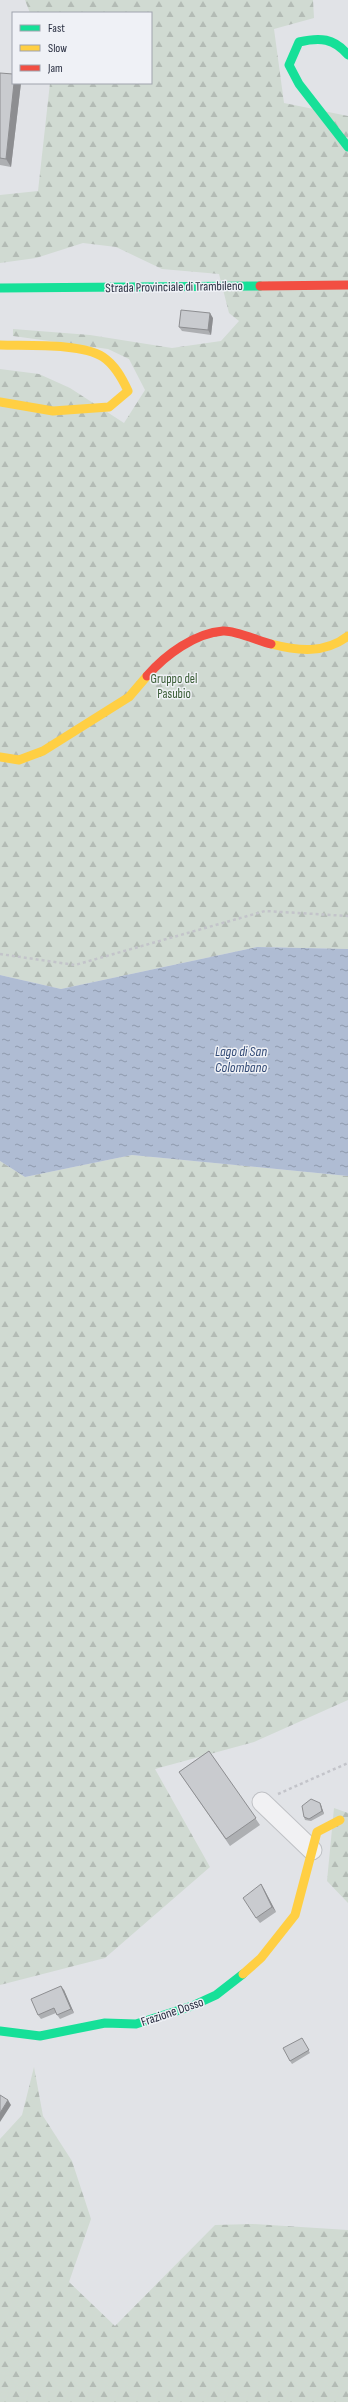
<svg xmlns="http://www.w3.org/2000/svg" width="348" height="2402" viewBox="0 0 348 2402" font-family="'Sofia Sans Condensed',sans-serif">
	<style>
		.forest { fill: url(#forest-firs) }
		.water { fill: url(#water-ripples) }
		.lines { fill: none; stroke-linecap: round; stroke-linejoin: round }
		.street-casing { stroke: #bfc1c5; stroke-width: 21 }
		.path { stroke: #c3c4ca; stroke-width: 2.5; stroke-dasharray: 3 3; stroke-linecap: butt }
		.street { stroke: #f1f1f3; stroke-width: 19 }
		.fast { stroke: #16e098; stroke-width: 9 }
		.slow { stroke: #ffcf43; stroke-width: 9 }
		.jam { stroke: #f24e42; stroke-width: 9 }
		.wall { fill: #adafb2 }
		.shaded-wall { fill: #8d8e91 }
		.building { fill: #c9cbcf; stroke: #8d8e91 }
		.labels { text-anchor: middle; stroke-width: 3; stroke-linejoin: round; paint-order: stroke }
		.street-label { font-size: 13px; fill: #282e40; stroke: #eff1f6 }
		.park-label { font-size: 13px; fill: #395c35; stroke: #eff1f6 }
		.water-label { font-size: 14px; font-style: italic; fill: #314975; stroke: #eff1f6 }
	</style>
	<defs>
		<pattern id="forest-firs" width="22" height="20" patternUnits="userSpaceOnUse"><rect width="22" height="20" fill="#d0dad2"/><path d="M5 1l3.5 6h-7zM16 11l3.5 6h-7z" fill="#b3bbb5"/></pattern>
		<pattern id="water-ripples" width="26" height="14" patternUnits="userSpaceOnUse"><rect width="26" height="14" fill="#afbcd3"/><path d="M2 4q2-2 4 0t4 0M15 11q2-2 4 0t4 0" fill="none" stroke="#8e99ad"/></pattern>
	</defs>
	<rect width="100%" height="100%" fill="#e1e3e7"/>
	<path class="forest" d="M 25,0 L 313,0 L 314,18 L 274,29 L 284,103 L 348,116 L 348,949 L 257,947 L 61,989 L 0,975 L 0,369 L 39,374 L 70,388 L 124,423 L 145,390 L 129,359 L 108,349 L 13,336 L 13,329 L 90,335 L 172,348 L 221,341 L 239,321 L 229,313 L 219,274 L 162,269 L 116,247 L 83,243 L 36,258 L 0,263 L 0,195 L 38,191 L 50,83 L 151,83 L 151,13 L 30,13 Z
		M 132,1155 L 348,1176 L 348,1700 L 254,1742 L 155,1769 L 210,1867 L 105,1958 L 0,1985 L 0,1161 L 25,1177 Z
		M 334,1808 L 348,1813 L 348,1903 L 327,1881 Z
		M 34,2067 L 43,2116 L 72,2161 L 91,2219 L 69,2282 L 115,2326 L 215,2225 L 253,2224 L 348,2230 L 348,2402 L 0,2402 L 0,2139 L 22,2115 Z"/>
	<path class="water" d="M 257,947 L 348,949 L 348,1176 L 132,1155 L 25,1177 L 0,1161 L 0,975 L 61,989 Z"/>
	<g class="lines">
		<g class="street-casing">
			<path id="street" d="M 262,1802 L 312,1850"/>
		</g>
		<path class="path" d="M 0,954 L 75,965 L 265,911 L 348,916
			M 278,1794 L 348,1763"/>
		<use href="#street" class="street"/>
		<path class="fast" d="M 348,55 C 334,38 320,37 299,42 L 289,65 L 299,84 L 348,147
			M 0,288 L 260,286
			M 0,2031 L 40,2036 L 105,2023 L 136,2024 L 192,2006 L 216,1995 L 243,1974"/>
		<path class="slow" d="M 0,345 C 26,346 82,343 103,357 C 115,365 122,378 128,391 L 109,407 L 53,411 L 0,402
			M 271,644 C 298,651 325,654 348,636
			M 0,757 L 19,760 L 43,751 L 129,697 L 147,676
			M 243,1974 L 261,1958 L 295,1915 L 317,1832 L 340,1820"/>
		<path class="jam" d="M 260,286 L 348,285
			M 147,676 C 165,655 195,633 223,631 C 234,630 259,641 271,644"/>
	</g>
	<path class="wall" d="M 0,73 L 13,83 L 21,83 L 11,167 L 0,165 Z
		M 213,318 L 211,335 L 182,331 L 179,327 Z
		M 209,1751 L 260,1825 L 230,1846 L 179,1772 Z
		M 320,1803 L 321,1805 L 324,1814 L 311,1821 L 305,1820 L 304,1817 Z
		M 261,1884 L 264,1889 L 276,1912 L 260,1923 L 256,1918 Z
		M 64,1990 L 74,2013 L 60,2019 L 56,2013 L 41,2019 L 38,2015 Z
		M 303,2040 L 310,2053 L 292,2064 L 290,2061 Z"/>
	<path class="shaded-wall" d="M 14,83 L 21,83 L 11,167 L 6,159 Z
		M 210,313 L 213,318 L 211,335 L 208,330 Z
		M 320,1803 L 321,1805 L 324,1814 L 322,1811 Z
		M 261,1884 L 264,1889 L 276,1912 L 272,1907 Z
		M 61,1986 L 64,1990 L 74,2013 L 71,2009 Z
		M 8,2100 L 11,2105 L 0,2122 L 0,2113 Z"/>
	<path class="building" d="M 0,73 L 13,74 L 13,83 L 14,83 L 6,159 L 0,158 Z
		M 181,310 L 210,313 L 208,330 L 179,327 Z
		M 209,1751 L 256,1818 L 226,1839 L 179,1772 Z
		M 311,1799 L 320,1803 L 322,1811 L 309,1819 L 304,1817 L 302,1806 Z
		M 261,1884 L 272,1907 L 256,1918 L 243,1898 Z
		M 61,1986 L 71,2009 L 57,2015 L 54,2008 L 38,2015 L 31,1999 Z
		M 302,2038 L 309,2050 L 290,2061 L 283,2048 Z
		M 0,2095 L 8,2100 L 0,2113 Z"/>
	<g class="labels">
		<g class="street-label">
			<text transform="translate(174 286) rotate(-1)" y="5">Strada Provinciale di Trambileno</text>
			<text transform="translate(172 2011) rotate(-19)" y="5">Frazione Dosso</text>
		</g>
		<g class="park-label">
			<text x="174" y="683">Gruppo del<tspan x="174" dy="15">Pasubio</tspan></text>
		</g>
		<g class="water-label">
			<text x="241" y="1056">Lago di San<tspan x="241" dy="16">Colombano</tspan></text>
		</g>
	</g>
	<rect x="12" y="12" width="140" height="72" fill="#eff1f6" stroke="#9fa3ad"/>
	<rect x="20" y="25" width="20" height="6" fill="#16e098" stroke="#9fa3ad"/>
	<text x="48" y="32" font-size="12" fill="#282e40">Fast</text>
	<rect x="20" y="45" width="20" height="6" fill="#ffcf43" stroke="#9fa3ad"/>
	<text x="48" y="52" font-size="12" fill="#282e40">Slow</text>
	<rect x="20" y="65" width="20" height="6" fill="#f24e42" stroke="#9fa3ad"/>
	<text x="48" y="72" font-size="12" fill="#282e40">Jam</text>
</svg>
